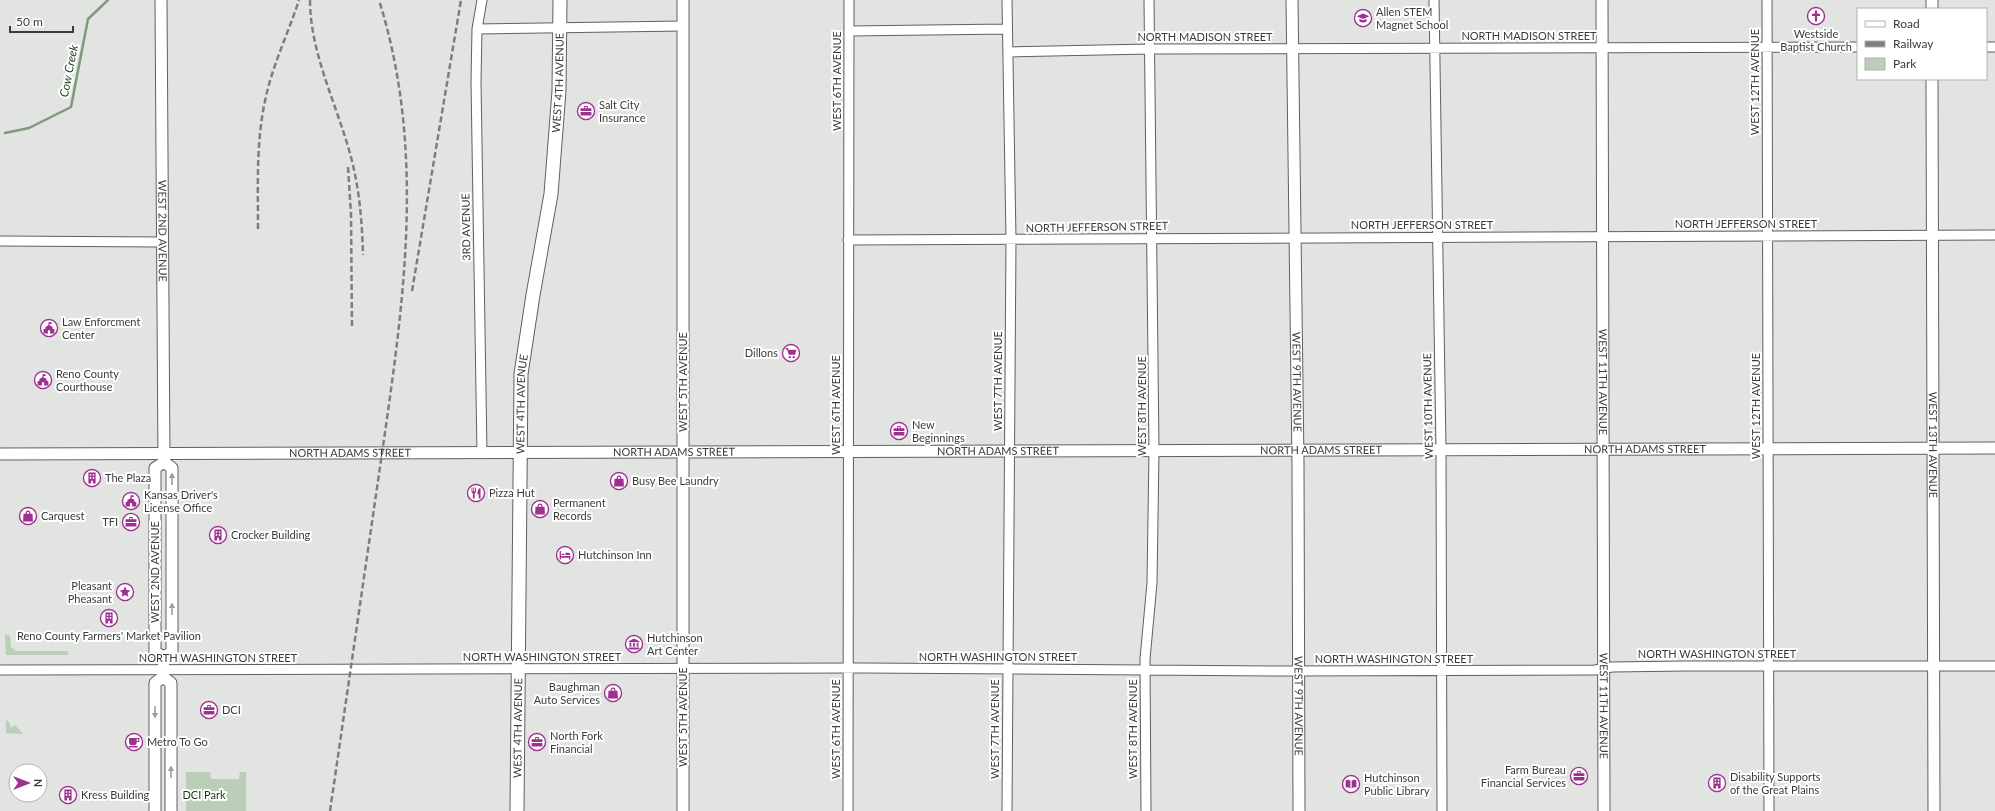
<svg xmlns="http://www.w3.org/2000/svg" width="1995" height="811" viewBox="0 0 1995 811" font-family="Lato,sans-serif">
	<style>
		.green { fill: #baceb8 }
		.lines { fill: none; stroke-linecap: round; stroke-linejoin: round }
		.stream { stroke: #7e997c; stroke-width: 2.5 }
		.minor-casing { stroke: #5f615f; stroke-width: 11 }
		.tertiary-casing { stroke: #5f615f; stroke-width: 13 }
		.secondary-casing { stroke: #5f615f; stroke-width: 15 }
		.minor { stroke: #fff; stroke-width: 9 }
		.tertiary { stroke: #fff; stroke-width: 11 }
		.secondary { stroke: #fff; stroke-width: 13 }
		.rail { stroke: #7d7f7d; stroke-width: 2.5; stroke-dasharray: 6 3; stroke-linecap: butt }
		.oneway { fill: #9c9d9c }
		.labels { text-anchor: middle; stroke-width: 4; stroke-linejoin: round; paint-order: stroke }
		.poi-label { font-size: 11px; fill: #3a3b3a; stroke: #fff; text-anchor: start }
		.street-label { font-size: 11px; fill: #3a3b3a; stroke: #fff }
		.park-label { font-size: 11px; fill: #133b11; stroke: #fff }
		.water-label { font-size: 12px; font-style: italic; fill: #20481d; stroke: #fff }
	</style>
	<rect width="100%" height="100%" fill="#e1e4e1"/>
	<path class="green" d="M 5,634 L 10,636 L 11,647 L 16,651 L 68,651 L 68,655 L 6,655 Z
		M 6,720 L 9,722 L 11,728 L 15,725 L 23,734 L 6,733 Z
		M 186,772 L 210,772 L 211,779 L 239,779 L 240,772 L 246,772 L 246,811 L 186,811 Z"/>
	<g class="lines">
		<path class="stream" d="M 5,133 L 29,128 L 71,107 L 88,19 L 108,0"/>
		<g class="minor-casing">
			<path id="minor" d="M 482,0 L 477,29 L 476,81 L 482,453
				M 1434,0 L 1441,450 L 1442,811
				M 1767,0 L 1769,811
				M 477,29 L 683,26
				M 849,31 L 1007,29
				M 1986,47 L 1995,47
				M 1008,52 L 1149,49 L 1858,47
				M 848,240 L 1995,235
				M 0,241 L 162,242
				M 0,670 L 863,668 L 1287,671 L 1595,670 L 1612,667 L 1686,666 L 1995,666
				M 848,811 L 849,0
				M 1007,811 L 1011,239 L 1007,0
				M 1146,811 L 1145,659 L 1152,583 L 1154,451 L 1149,0"/>
		</g>
		<g class="tertiary-casing">
			<g id="tertiary">
				<path id="s1" d="M 161,0 L 164,462"/>
				<path id="s2" d="M 1292,0 L 1298,463 L 1299,811"/>
				<path id="s3" d="M 1602,0 L 1604,811"/>
				<path d="M 1932,0 L 1932,9"/>
				<path id="s4" d="M 1932,79 L 1934,811"/>
				<path id="s5" d="M 0,454 L 1995,448"/>
				<path d="M 164,462 L 155,468 L 155,652 L 164,657"/>
				<path d="M 164,462 L 172,468 L 172,652 L 164,657"/>
				<path d="M 163,677 L 171,683 L 171,811"/>
				<path d="M 163,677 L 164,657"/>
				<path d="M 155,811 L 155,683 L 163,677"/>
				<path d="M 683,811 L 683,0"/>
			</g>
		</g>
		<g class="secondary-casing">
			<g id="secondary">
				<path id="s6" d="M 517,811 L 521,374 L 533,295 L 551,194 L 559,91 L 560,0"/>
			</g>
		</g>
		<use href="#minor" class="minor"/>
		<use href="#tertiary" class="tertiary"/>
		<use href="#secondary" class="secondary"/>
		<path class="rail" d="M 310,0 C 310,51 335,101 349,150 C 359,184 362,219 363,255
			M 348,167 L 351,214 L 352,329
			M 258,229 C 258,186 256,143 265,101 C 272,66 288,34 299,0
			M 412,291 L 461,0
			M 330,811 C 346,701 362,591 378,481 C 401,319 429,160 379,0"/>
	</g>
	<defs><path id="oneway-solid" d="M-6-.8H1V-3.2L6.5 0L1 3.2V.8H-6Z"/></defs>
	<g class="oneway">
		<use href="#oneway-solid" transform="translate(172 479) rotate(-90)"/>
		<use href="#oneway-solid" transform="translate(172 609) rotate(-90)"/>
		<use href="#oneway-solid" transform="translate(155 712) rotate(90)"/>
		<use href="#oneway-solid" transform="translate(171 772) rotate(-90)"/>
	</g>
	<defs>
		<g id="church-ring" transform="scale(0.9)"><circle r="9.5" fill="#fff" stroke="#9d3090" stroke-width="1.5"/><path d="M-1.2-6h2.4v3.5h3.3v2.4h-3.3V6h-2.4V-.1h-3.3v-2.4h3.3Z" fill="#9d3090"/></g>
		<g id="school-ring" transform="scale(0.9)"><circle r="9.5" fill="#fff" stroke="#9d3090" stroke-width="1.5"/><path d="M0-5L7-2L0 1L-7-2ZM-4 1L0 2.5L4 1V4Q0 6-4 4Z" fill="#9d3090"/></g>
		<g id="office-ring" transform="scale(0.9)"><circle r="9.5" fill="#fff" stroke="#9d3090" stroke-width="1.5"/><path d="M-6-3h4V-5.5h4V-3h4V5H-6ZM-1-4.5V-3h2v-1.5ZM-6 0V1H6V0Z" fill="#9d3090"/></g>
		<g id="civic-ring" transform="scale(0.9)"><circle r="9.5" fill="#fff" stroke="#9d3090" stroke-width="1.5"/><path d="M-.6-6.5H3V-4.5H.6V-3L4-1V1h2V6H-6V1h2V-1L-.6-3ZM-1.2 2.5V6h2.4V2.5Z" fill="#9d3090"/></g>
		<g id="supermarket-ring" transform="scale(0.9)"><circle r="9.5" fill="#fff" stroke="#9d3090" stroke-width="1.5"/><path d="M-6-5.5h2.5l.6 2H6L4.5 2H-2.5L-4.4-4H-6ZM-1.5 3.2a1.3 1.3 0 1 0 .1 0ZM3 3.2a1.3 1.3 0 1 0 .1 0Z" fill="#9d3090"/></g>
		<g id="building-ring" transform="scale(0.9)"><circle r="9.5" fill="#fff" stroke="#9d3090" stroke-width="1.5"/><path d="M-4-6H4V6H1V3H-1V6H-4ZM-2.5-4.3h1.7v1.8h-1.7ZM.8-4.3h1.7v1.8H.8ZM-2.5-1h1.7V.8h-1.7ZM.8-1h1.7V.8H.8Z" fill="#9d3090"/></g>
		<g id="shop-ring" transform="scale(0.9)"><circle r="9.5" fill="#fff" stroke="#9d3090" stroke-width="1.5"/><path d="M-5-2.5h2.3a2.7 3.5 0 0 1 5.4 0H5L5.5 6h-11ZM-1.5-2.5h3a1.5 2.3 0 0 0-3 0Z" fill="#9d3090"/></g>
		<g id="restaurant-ring" transform="scale(0.9)"><circle r="9.5" fill="#fff" stroke="#9d3090" stroke-width="1.5"/><path d="M-5-6h1v4h1v-4h1v4h1v-4h1v5L-1.5 .5V6h-2V.5L-5-1ZM5-6V6H3V1.5H1.5Q1.5-4 5-6Z" fill="#9d3090"/></g>
		<g id="hotel-ring" transform="scale(0.9)"><circle r="9.5" fill="#fff" stroke="#9d3090" stroke-width="1.5"/><path d="M-6-4.5h1.5V1H6V5H4.5V3h-9V5H-6ZM-4 0a1.8 1.8 0 1 1 3.6 0ZM.5 0V-2.5h3Q6-2.5 6 0Z" fill="#9d3090"/></g>
		<g id="sight-ring" transform="scale(0.9)"><circle r="9.5" fill="#fff" stroke="#9d3090" stroke-width="1.5"/><path d="M0-6L1.8-2.2L6-1.7L2.9 1.2L3.7 5.4L0 3.3L-3.7 5.4L-2.9 1.2L-6-1.7L-1.8-2.2Z" fill="#9d3090"/></g>
		<g id="museum-ring" transform="scale(0.9)"><circle r="9.5" fill="#fff" stroke="#9d3090" stroke-width="1.5"/><path d="M0-6L6-3V-2H-6V-3ZM-5-1h2V3h-2ZM-1-1h2V3h-2ZM3-1h2V3H3ZM-6 4H6V6H-6Z" fill="#9d3090"/></g>
		<g id="cafe-ring" transform="scale(0.9)"><circle r="9.5" fill="#fff" stroke="#9d3090" stroke-width="1.5"/><path d="M-5.5-4.5H6V0H3Q3 3.5 0 3.5H-2.5Q-5.5 3.5-5.5 0ZM3-3.2v2h1.7v-2ZM-6 4.5H4V6H-6Z" fill="#9d3090"/></g>
		<g id="library-ring" transform="scale(0.9)"><circle r="9.5" fill="#fff" stroke="#9d3090" stroke-width="1.5"/><path d="M-6-4Q-3-5.5-.7-3.5V5Q-3 3-6 4ZM6-4Q3-5.5 .7-3.5V5Q3 3 6 4Z" fill="#9d3090"/></g>
	</defs>
	<g fill-rule="evenodd">
		<use href="#church-ring" x="1816" y="16"/>
		<use href="#school-ring" x="1363" y="18"/>
		<use href="#office-ring" x="586" y="111"/>
		<use href="#civic-ring" x="49" y="328"/>
		<use href="#supermarket-ring" x="791" y="353"/>
		<use href="#civic-ring" x="43" y="380"/>
		<use href="#office-ring" x="899" y="431"/>
		<use href="#building-ring" x="92" y="478"/>
		<use href="#shop-ring" x="619" y="481"/>
		<use href="#restaurant-ring" x="476" y="493"/>
		<use href="#civic-ring" x="131" y="501"/>
		<use href="#shop-ring" x="540" y="509"/>
		<use href="#shop-ring" x="28" y="516"/>
		<use href="#office-ring" x="131" y="522"/>
		<use href="#building-ring" x="218" y="535"/>
		<use href="#hotel-ring" x="565" y="555"/>
		<use href="#sight-ring" x="125" y="592"/>
		<use href="#building-ring" x="109" y="618"/>
		<use href="#museum-ring" x="634" y="644"/>
		<use href="#shop-ring" x="613" y="693"/>
		<use href="#office-ring" x="209" y="710"/>
		<use href="#cafe-ring" x="134" y="742"/>
		<use href="#office-ring" x="537" y="742"/>
		<use href="#office-ring" x="1579" y="776"/>
		<use href="#building-ring" x="1717" y="783"/>
		<use href="#library-ring" x="1351" y="784"/>
		<use href="#building-ring" x="68" y="795"/>
	</g>
	<g class="labels">
		<g class="poi-label">
			<text x="1376" y="16">Allen STEM<tspan x="1376" dy="13">Magnet School</tspan></text>
			<text x="1816" y="38" text-anchor="middle">Westside<tspan x="1816" dy="13">Baptist Church</tspan></text>
			<text x="599" y="109">Salt City<tspan x="599" dy="13">Insurance</tspan></text>
			<text x="62" y="326">Law Enforcment<tspan x="62" dy="13">Center</tspan></text>
			<text x="778" y="357" text-anchor="end">Dillons</text>
			<text x="56" y="378">Reno County<tspan x="56" dy="13">Courthouse</tspan></text>
			<text x="912" y="429">New<tspan x="912" dy="13">Beginnings</tspan></text>
			<text x="105" y="482">The Plaza</text>
			<text x="632" y="485">Busy Bee Laundry</text>
			<text x="489" y="497">Pizza Hut</text>
			<text x="144" y="499">Kansas Driver's<tspan x="144" dy="13">License Office</tspan></text>
			<text x="553" y="507">Permanent<tspan x="553" dy="13">Records</tspan></text>
			<text x="41" y="520">Carquest</text>
			<text x="118" y="526" text-anchor="end">TFI</text>
			<text x="231" y="539">Crocker Building</text>
			<text x="578" y="559">Hutchinson Inn</text>
			<text x="112" y="590" text-anchor="end">Pleasant<tspan x="112" dy="13">Pheasant</tspan></text>
			<text x="109" y="640" text-anchor="middle">Reno County Farmers' Market Pavilion</text>
			<text x="647" y="642">Hutchinson<tspan x="647" dy="13">Art Center</tspan></text>
			<text x="600" y="691" text-anchor="end">Baughman<tspan x="600" dy="13">Auto Services</tspan></text>
			<text x="222" y="714">DCI</text>
			<text x="550" y="740">North Fork<tspan x="550" dy="13">Financial</tspan></text>
			<text x="147" y="746">Metro To Go</text>
			<text x="1566" y="774" text-anchor="end">Farm Bureau<tspan x="1566" dy="13">Financial Services</tspan></text>
			<text x="1730" y="781">Disability Supports<tspan x="1730" dy="13">of the Great Plains</tspan></text>
			<text x="1364" y="782">Hutchinson<tspan x="1364" dy="13">Public Library</tspan></text>
			<text x="81" y="799">Kress Building</text>
		</g>
		<g class="street-label">
			<text x="1529" y="40">NORTH MADISON STREET</text>
			<text x="1205" y="41">NORTH MADISON STREET</text>
			<text transform="translate(837 81) rotate(-90)" y="4">WEST 6TH AVENUE</text>
			<text transform="translate(1755 82) rotate(-90)" y="4">WEST 12TH AVENUE</text>
			<text dy="4" stroke="none"><textPath href="#s6" startOffset="731">WEST 4TH AVENUE</textPath></text>
			<text x="1746" y="228">NORTH JEFFERSON STREET</text>
			<text x="1422" y="229">NORTH JEFFERSON STREET</text>
			<text transform="translate(466 227) rotate(-91)" y="4">3RD AVENUE</text>
			<text transform="translate(1097 227) rotate(-1)" y="4">NORTH JEFFERSON STREET</text>
			<text dy="4" stroke="none"><textPath href="#s1" startOffset="231">WEST 2ND AVENUE</textPath></text>
			<text transform="translate(998 381) rotate(-90)" y="4">WEST 7TH AVENUE</text>
			<text dy="4" stroke="none"><textPath href="#s2" startOffset="382">WEST 9TH AVENUE</textPath></text>
			<text transform="translate(683 382) rotate(-90)" y="4">WEST 5TH AVENUE</text>
			<text dy="4" stroke="none"><textPath href="#s3" startOffset="382">WEST 11TH AVENUE</textPath></text>
			<text dy="4" stroke="none"><textPath href="#s6" startOffset="407">WEST 4TH AVENUE</textPath></text>
			<text transform="translate(836 405) rotate(-90)" y="4">WEST 6TH AVENUE</text>
			<text transform="translate(1142 406) rotate(-90)" y="4">WEST 8TH AVENUE</text>
			<text transform="translate(1428 406) rotate(-91)" y="4">WEST 10TH AVENUE</text>
			<text transform="translate(1756 406) rotate(-90)" y="4">WEST 12TH AVENUE</text>
			<text dy="4" stroke="none"><textPath href="#s4" startOffset="366">WEST 13TH AVENUE</textPath></text>
			<text dy="4" stroke="none"><textPath href="#s5" startOffset="1321">NORTH ADAMS STREET</textPath></text>
			<text dy="4" stroke="none"><textPath href="#s5" startOffset="1645">NORTH ADAMS STREET</textPath></text>
			<text dy="4" stroke="none"><textPath href="#s5" startOffset="998">NORTH ADAMS STREET</textPath></text>
			<text dy="4" stroke="none"><textPath href="#s5" startOffset="674">NORTH ADAMS STREET</textPath></text>
			<text dy="4" stroke="none"><textPath href="#s5" startOffset="350">NORTH ADAMS STREET</textPath></text>
			<text transform="translate(155 572) rotate(-90)" y="4">WEST 2ND AVENUE</text>
			<text x="1717" y="658">NORTH WASHINGTON STREET</text>
			<text x="542" y="661">NORTH WASHINGTON STREET</text>
			<text x="998" y="661">NORTH WASHINGTON STREET</text>
			<text x="218" y="662">NORTH WASHINGTON STREET</text>
			<text x="1394" y="663">NORTH WASHINGTON STREET</text>
			<text dy="4" stroke="none"><textPath href="#s2" startOffset="706">WEST 9TH AVENUE</textPath></text>
			<text dy="4" stroke="none"><textPath href="#s3" startOffset="706">WEST 11TH AVENUE</textPath></text>
			<text transform="translate(683 717) rotate(-90)" y="4">WEST 5TH AVENUE</text>
			<text dy="4" stroke="none"><textPath href="#s6" startOffset="83">WEST 4TH AVENUE</textPath></text>
			<text transform="translate(836 729) rotate(-90)" y="4">WEST 6TH AVENUE</text>
			<text transform="translate(995 729) rotate(-90)" y="4">WEST 7TH AVENUE</text>
			<text transform="translate(1133 729) rotate(-90)" y="4">WEST 8TH AVENUE</text>
		</g>
		<g class="park-label">
			<text x="204" y="799">DCI Park</text>
		</g>
		<g class="water-label">
			<text transform="translate(69 71) rotate(-79)" y="4">Cow Creek</text>
		</g>
	</g>
	<rect x="1857" y="8" width="130" height="72" fill="#ffffff" stroke="#b0b1b0"/>
	<rect x="1865" y="21" width="20" height="6" fill="#ffffff" stroke="#b0b1b0"/>
	<text x="1893" y="28" font-size="12" fill="#3a3b3a">Road</text>
	<rect x="1865" y="41" width="20" height="6" fill="#7d7f7d" stroke="#b0b1b0"/>
	<text x="1893" y="48" font-size="12" fill="#3a3b3a">Railway</text>
	<rect x="1865" y="58" width="20" height="12" fill="#baceb8" stroke="#b0b1b0"/>
	<text x="1893" y="68" font-size="12" fill="#3a3b3a">Park</text>
	<g transform="translate(28 783) rotate(90)"><circle r="19" fill="#ffffff" stroke="#b0b1b0"/>
	<path d="M0-3L7 15L0 10L-7 15Z" fill="#9d3090"/>
	<text y="-6" font-size="11" font-weight="bold" text-anchor="middle" fill="#3a3b3a">N</text>
	</g>
	<path d="M10 26v6h63v-6" fill="none" stroke="#3a3b3a" stroke-width="2"/>
	<text x="16" y="26" font-size="12" fill="#3a3b3a" stroke="#ffffff" stroke-width="3" paint-order="stroke">50 m</text>
</svg>
